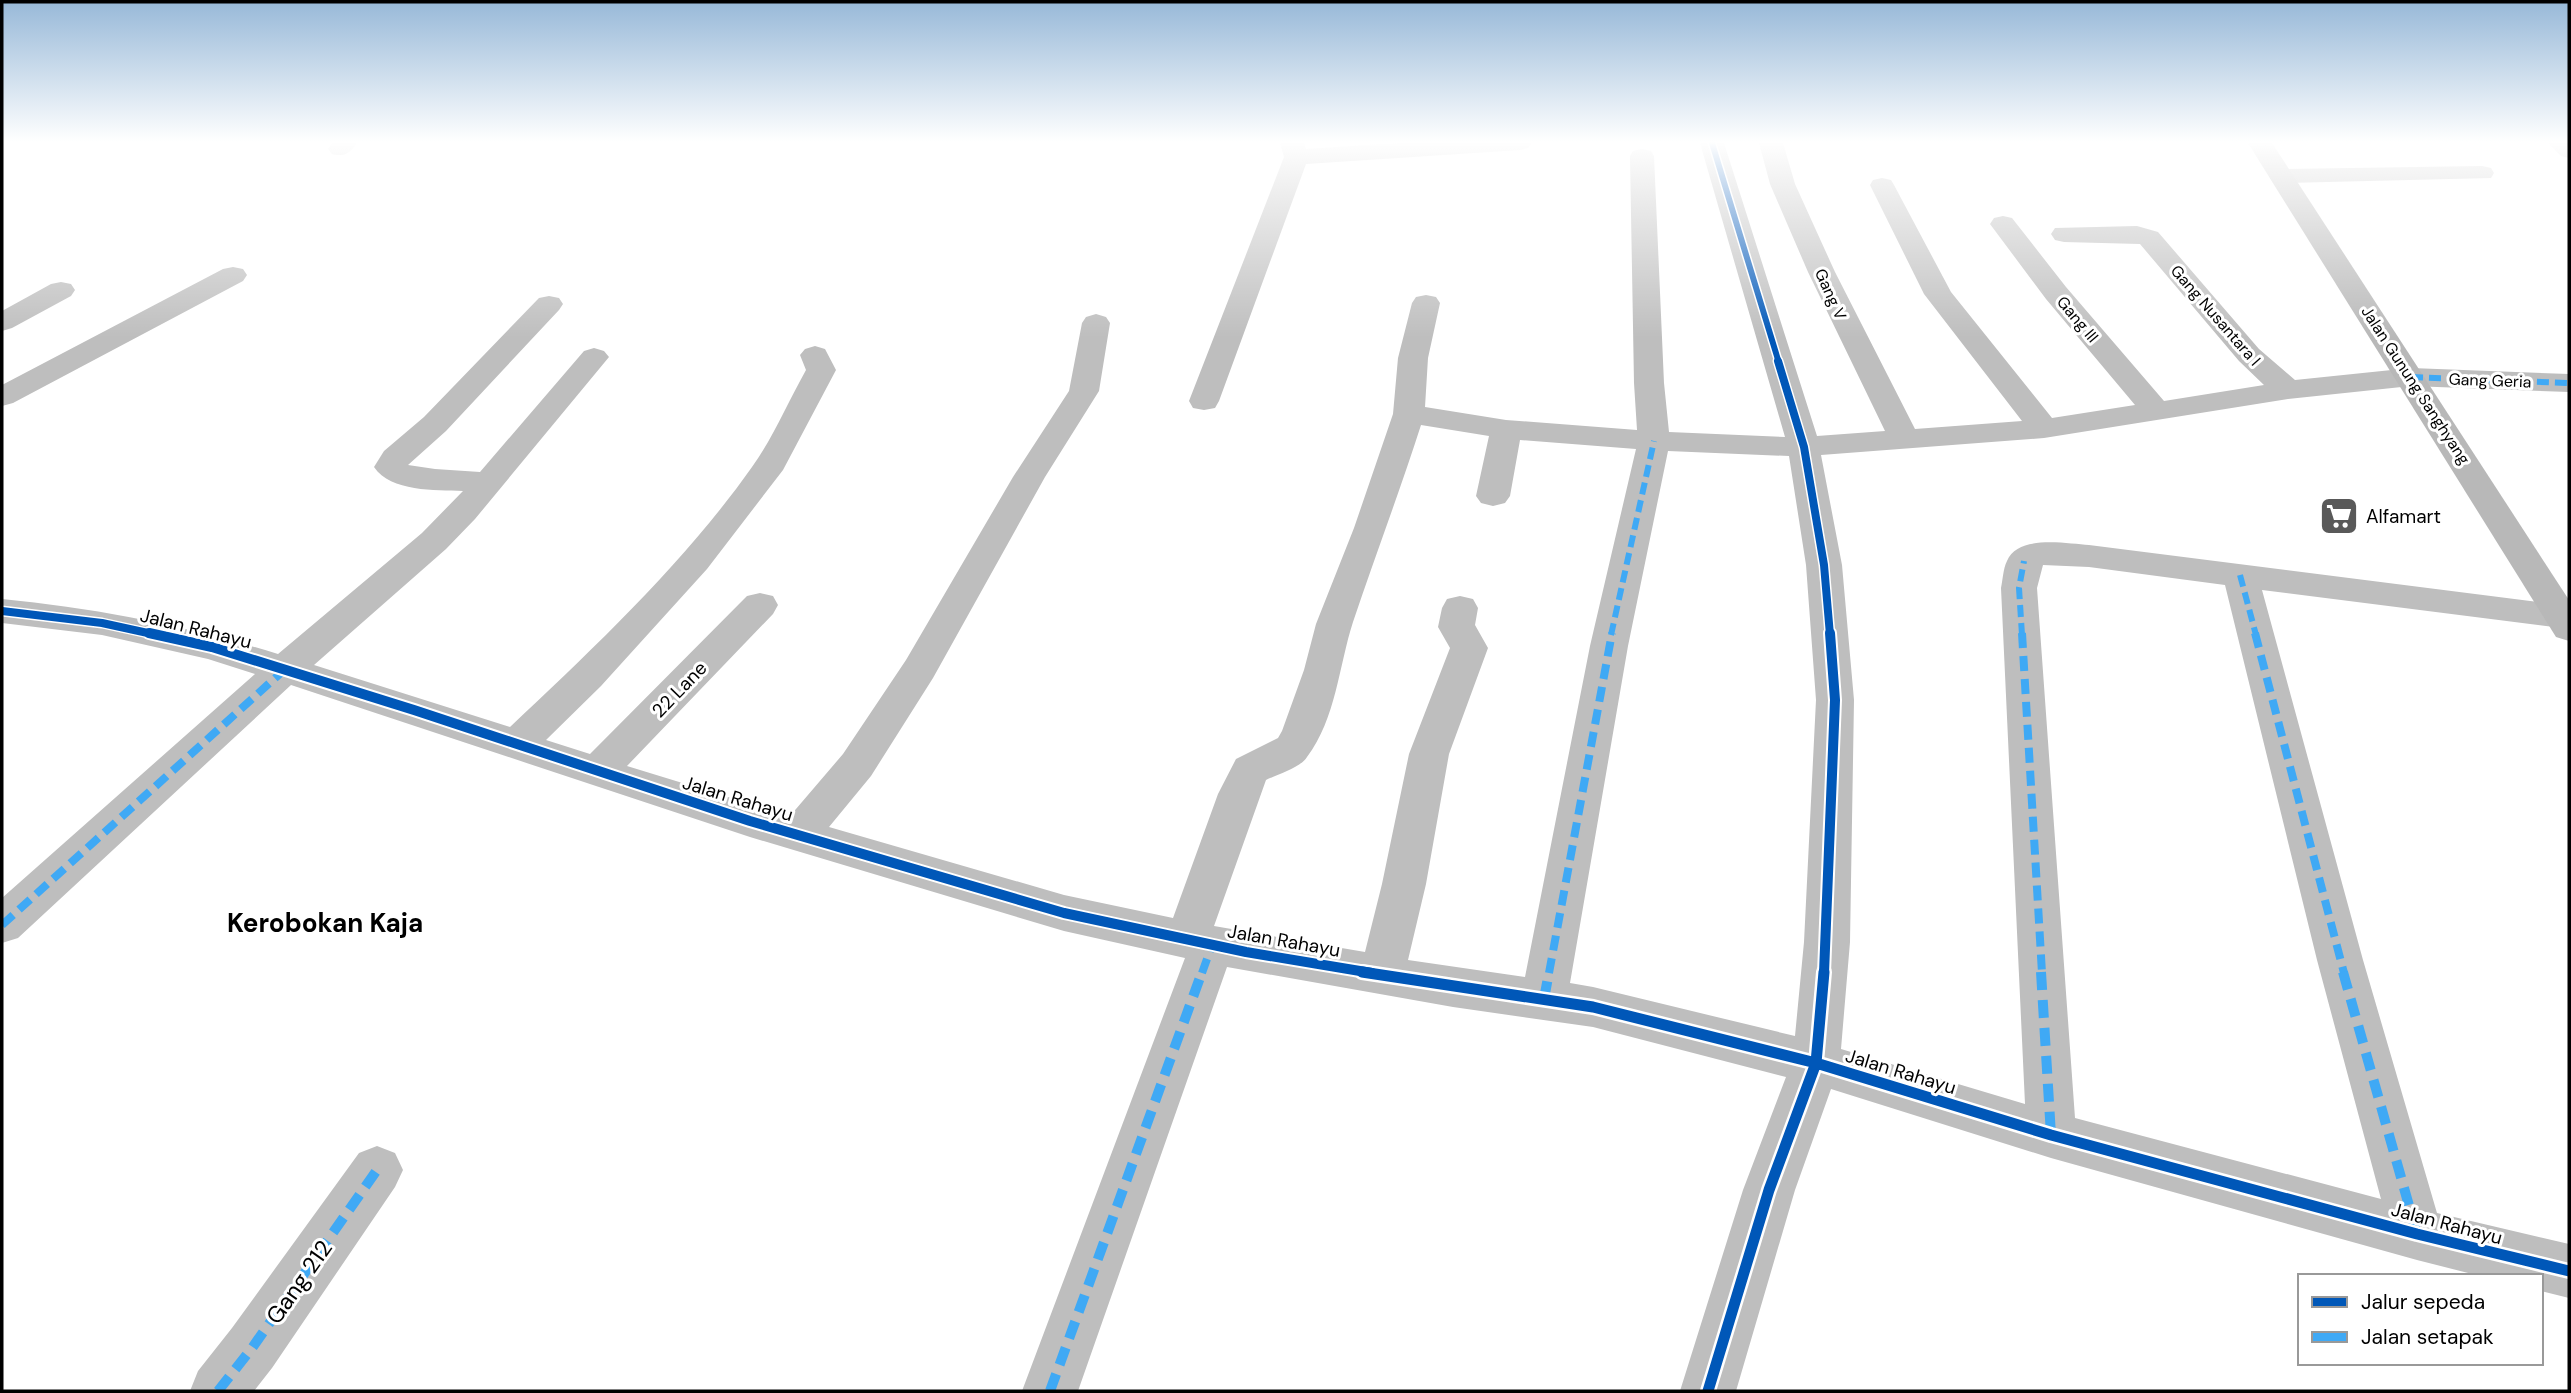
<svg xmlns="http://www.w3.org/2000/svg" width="2571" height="1393" viewBox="0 0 2571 1393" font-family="'DM Sans',sans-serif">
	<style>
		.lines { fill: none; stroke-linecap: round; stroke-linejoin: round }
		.minor { fill: #bebebe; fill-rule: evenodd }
		.secondary { fill: #b8b8b8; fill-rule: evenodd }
		.quiet-far2 { stroke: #3fa9f5; stroke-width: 6; stroke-dasharray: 12 6; stroke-linecap: butt }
		.quiet-far1 { stroke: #3fa9f5; stroke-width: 8; stroke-dasharray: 15 8; stroke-linecap: butt }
		.quiet { stroke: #3fa9f5; stroke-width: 10; stroke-dasharray: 18 10; stroke-linecap: butt }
		.cycleway-far3-casing { stroke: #fff; stroke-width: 9 }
		.cycleway-far2-casing { stroke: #fff; stroke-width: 11 }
		.cycleway-far1-casing { stroke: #fff; stroke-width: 14 }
		.cycleway-casing { stroke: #fff; stroke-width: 16 }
		.cycleway-far3 { stroke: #0057b8; stroke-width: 6 }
		.cycleway-far2 { stroke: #0057b8; stroke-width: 8 }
		.cycleway-far1 { stroke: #0057b8; stroke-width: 10 }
		.cycleway { stroke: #0057b8; stroke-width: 11 }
		.labels { text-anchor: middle; stroke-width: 6; stroke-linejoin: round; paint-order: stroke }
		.far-street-label { font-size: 16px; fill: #000; stroke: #fff }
		.poi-label { font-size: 19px; fill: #000; stroke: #fff; text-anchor: start }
		.street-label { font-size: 19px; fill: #000; stroke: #fff }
		.near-street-label { font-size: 23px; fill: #000; stroke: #fff }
		.district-label { font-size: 26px; font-weight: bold; fill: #000; stroke: #fff }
	</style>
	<rect width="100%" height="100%" fill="#fff"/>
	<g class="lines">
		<path class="minor" d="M 332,143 L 357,143 C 349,154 344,157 332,154 L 328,149 Z
			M 1280,143 L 1304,143 L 1306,149 L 1397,143 L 1532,143 L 1528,148 L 1520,150 L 1306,164 L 1219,401 L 1215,408 L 1204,410 L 1193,408 L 1189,401 L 1284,157 Z
			M 1700,143 L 1724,143 L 1817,436 L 1885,431 L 1808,272 L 1770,184 L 1759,143 L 1783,143 L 1795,184 L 1835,272 L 1915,429 L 2022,421 L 1924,294 L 1870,185 L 1873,180 L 1882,178 L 1891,180 L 1894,185 L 1951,292 L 2052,418 L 2135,405 L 2046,299 L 1990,224 L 1994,218 L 2003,216 L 2012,218 L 2066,287 L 2164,401 L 2264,385 L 2239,361 L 2140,244 L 2064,242 L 2055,240 L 2051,234 L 2055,228 L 2137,226 L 2158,232 L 2259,349 L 2295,380 L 2411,368 L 2569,374 L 2569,392 L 2411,386 L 2288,399 L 2044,438 L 1821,455 L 1842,565 L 1854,700 L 1850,942 L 1841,1049 L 2025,1104 L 2001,588 C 2003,579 2003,569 2007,561 C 2018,534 2067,544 2089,545 L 2569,606 L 2569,626 L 2562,628 L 2262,590 L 2363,960 L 2437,1213 L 2569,1244 L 2569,1298 L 2541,1291 L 2541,1276 L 2480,1276 L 2417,1260 L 2051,1158 L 1831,1089 L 1795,1190 L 1736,1391 L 1680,1391 L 1743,1190 L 1786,1077 L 1593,1027 L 1453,1007 L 1227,967 L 1078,1391 L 1022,1391 L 1185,958 L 1064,931 L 750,837 L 291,685 L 18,938 L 2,943 L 2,898 L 255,674 L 208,659 L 102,635 L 2,623 L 2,599 C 96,608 187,626 278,654 L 422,533 L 463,491 C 435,490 391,492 374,467 L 384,451 L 424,417 L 539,298 L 549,296 L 559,298 L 563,304 L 559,310 L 446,431 L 408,465 L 435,469 L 480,472 L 584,351 L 594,348 L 604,351 L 609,357 L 475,519 L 446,549 L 314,665 L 510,727 C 594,648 685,562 752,467 C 773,438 788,402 806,370 L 800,355 L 805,349 L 815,346 L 825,349 L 836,370 L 783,470 L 707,569 L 601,686 L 546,740 L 590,754 L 747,596 L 760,593 L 773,596 L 778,605 L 773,614 L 627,766 L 790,816 L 843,754 L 906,660 L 1013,477 L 1069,391 L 1082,323 L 1086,317 L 1096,314 L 1106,317 L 1110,323 L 1099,391 L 1045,477 L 933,678 L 871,776 L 829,827 L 1064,895 L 1173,918 L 1218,794 L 1236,759 L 1278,738 L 1282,731 L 1304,670 L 1316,624 L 1354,528 L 1393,414 L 1398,358 L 1412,303 L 1416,297 L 1426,295 L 1436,297 L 1440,303 L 1428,358 L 1425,407 L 1506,420 L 1637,430 L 1634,383 L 1630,156 L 1633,151 L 1642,149 L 1651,151 L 1654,156 L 1664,383 L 1669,432 L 1785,437 ZM 1421,425 L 1489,436 L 1476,496 L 1481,503 L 1493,506 L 1505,503 L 1510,496 L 1520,440 L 1636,449 L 1590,646 L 1525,977 L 1408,960 L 1426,884 L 1449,754 L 1488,648 L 1475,625 L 1478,608 L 1473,599 L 1460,596 L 1447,599 L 1442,608 L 1438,627 L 1450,648 L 1409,754 L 1382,884 L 1365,952 L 1214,926 L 1266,780 C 1278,774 1300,768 1307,757 C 1336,719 1339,665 1353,622 C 1375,556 1400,491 1421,425 ZM 1668,451 L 1789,456 L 1806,565 L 1816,700 L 1804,942 L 1795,1036 L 1593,987 L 1570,983 L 1628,646 ZM 2043,565 L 2089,567 L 2225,585 L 2317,960 L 2381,1199 L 2075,1118 L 2037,588 Z
			M 2548,143 L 2569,143 L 2569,158 L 2561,156 Z
			M 2482,166 L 2491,168 L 2494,173 L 2491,178 L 2281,183 L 2272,181 L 2269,176 L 2272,171 L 2281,169 Z
			M 233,267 L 243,269 L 247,275 L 243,281 L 13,403 L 2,406 L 2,385 L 223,269 Z
			M 61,282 L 71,284 L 75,290 L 71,296 L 12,328 L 2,331 L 2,311 L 51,284 Z
			M 377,1146 L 395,1153 L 403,1170 L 395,1187 L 272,1368 L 254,1391 L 190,1391 L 198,1371 L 232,1328 L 359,1153 Z"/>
		<path class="secondary" d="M 2248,143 L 2272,143 L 2569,600 L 2569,641 L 2556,637 Z"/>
		<path class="quiet-far2" d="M 2411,377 L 2569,383
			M 2240,575 L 2256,635
			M 1611,635 L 1654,441
			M 2022,635 L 2019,588 L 2024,561"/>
		<path class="quiet-far1" d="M 2022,633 L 2042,973
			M 2255,633 L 2344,973
			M 2,925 L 284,670
			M 1202,973 L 1212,945
			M 1549,973 L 1612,633"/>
		<path class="quiet" d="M 2041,972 L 2051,1135
			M 2343,972 L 2417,1234
			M 1544,999 L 1549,972
			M 218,1391 L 252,1348 L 377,1170
			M 1050,1391 L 1202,972"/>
		<g class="cycleway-far3-casing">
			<path id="cycleway-far3" d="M 1712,143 L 1779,363"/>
		</g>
		<g class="cycleway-far2-casing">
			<path id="cycleway-far2" d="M 1778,361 L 1804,447 L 1824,565 L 1830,635
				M 2,611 L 102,623 L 157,635"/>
		</g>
		<g class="cycleway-far1-casing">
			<path id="cycleway-far1" d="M 149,633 L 212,647 L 414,710 L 750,821 L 1064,913 L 1246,952 L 1372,973
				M 1824,973 L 1835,700 L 1830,633"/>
		</g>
		<g class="cycleway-casing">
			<path id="cycleway" d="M 1362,972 L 1593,1007 L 1816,1063 L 2051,1135 L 2417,1234 L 2569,1271
				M 1708,1391 L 1769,1190 L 1816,1063 L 1824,972"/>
		</g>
		<use href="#cycleway-far3" class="cycleway-far3"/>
		<use href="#cycleway-far2" class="cycleway-far2"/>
		<use href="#cycleway-far1" class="cycleway-far1"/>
		<use href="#cycleway" class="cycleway"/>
	</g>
	<linearGradient id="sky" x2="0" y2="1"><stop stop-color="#97b8d8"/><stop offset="0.42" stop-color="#fff"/><stop offset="1" stop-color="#fff" stop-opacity="0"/></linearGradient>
	<rect width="2571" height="338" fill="url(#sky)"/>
	<defs>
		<g id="supermarket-square" transform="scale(2.0125)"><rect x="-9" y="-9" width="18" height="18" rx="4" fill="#595959" stroke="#fff"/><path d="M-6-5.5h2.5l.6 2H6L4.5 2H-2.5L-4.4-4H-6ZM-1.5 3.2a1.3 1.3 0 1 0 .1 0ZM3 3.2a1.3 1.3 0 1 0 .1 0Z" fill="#fff"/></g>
	</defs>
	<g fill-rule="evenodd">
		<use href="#supermarket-square" x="2339" y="516"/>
	</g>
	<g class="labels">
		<g class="far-street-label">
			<text transform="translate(1831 294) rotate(66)" y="6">Gang V</text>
			<text transform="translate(2216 315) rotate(49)" y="6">Gang Nusantara I</text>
			<text transform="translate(2078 319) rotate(50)" y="6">Gang III</text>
			<text transform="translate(2490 380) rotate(2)" y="6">Gang Geria</text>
			<text transform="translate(2416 385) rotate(57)" y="6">Jalan Gunung Sanghyang</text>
		</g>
		<g class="poi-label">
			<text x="2366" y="523">Alfamart</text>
		</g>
		<g class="street-label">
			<text transform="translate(196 628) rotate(14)" y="7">Jalan Rahayu</text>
			<text transform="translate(679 689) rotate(-46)" y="7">22 Lane</text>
			<text transform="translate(738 798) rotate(17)" y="7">Jalan Rahayu</text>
			<text transform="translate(1284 940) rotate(10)" y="7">Jalan Rahayu</text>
			<text transform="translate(1901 1071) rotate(17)" y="7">Jalan Rahayu</text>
			<text transform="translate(2447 1223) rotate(15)" y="7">Jalan Rahayu</text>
		</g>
		<g class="near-street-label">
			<text transform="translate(299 1282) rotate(-55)" y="8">Gang 212</text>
		</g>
		<g class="district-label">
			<text x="325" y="932">Kerobokan Kaja</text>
		</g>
	</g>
	<rect width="2571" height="1393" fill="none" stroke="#000000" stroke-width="7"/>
	<rect x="2298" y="1274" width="245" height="91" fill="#ffffff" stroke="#999999" stroke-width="2"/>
	<rect x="2312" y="1297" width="35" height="10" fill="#0057b8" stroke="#999999" stroke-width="2"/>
	<text x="2361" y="1309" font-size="21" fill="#000000">Jalur sepeda</text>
	<rect x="2312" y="1332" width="35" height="10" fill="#3fa9f5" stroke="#999999" stroke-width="2"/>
	<text x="2361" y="1344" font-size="21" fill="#000000">Jalan setapak</text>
</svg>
